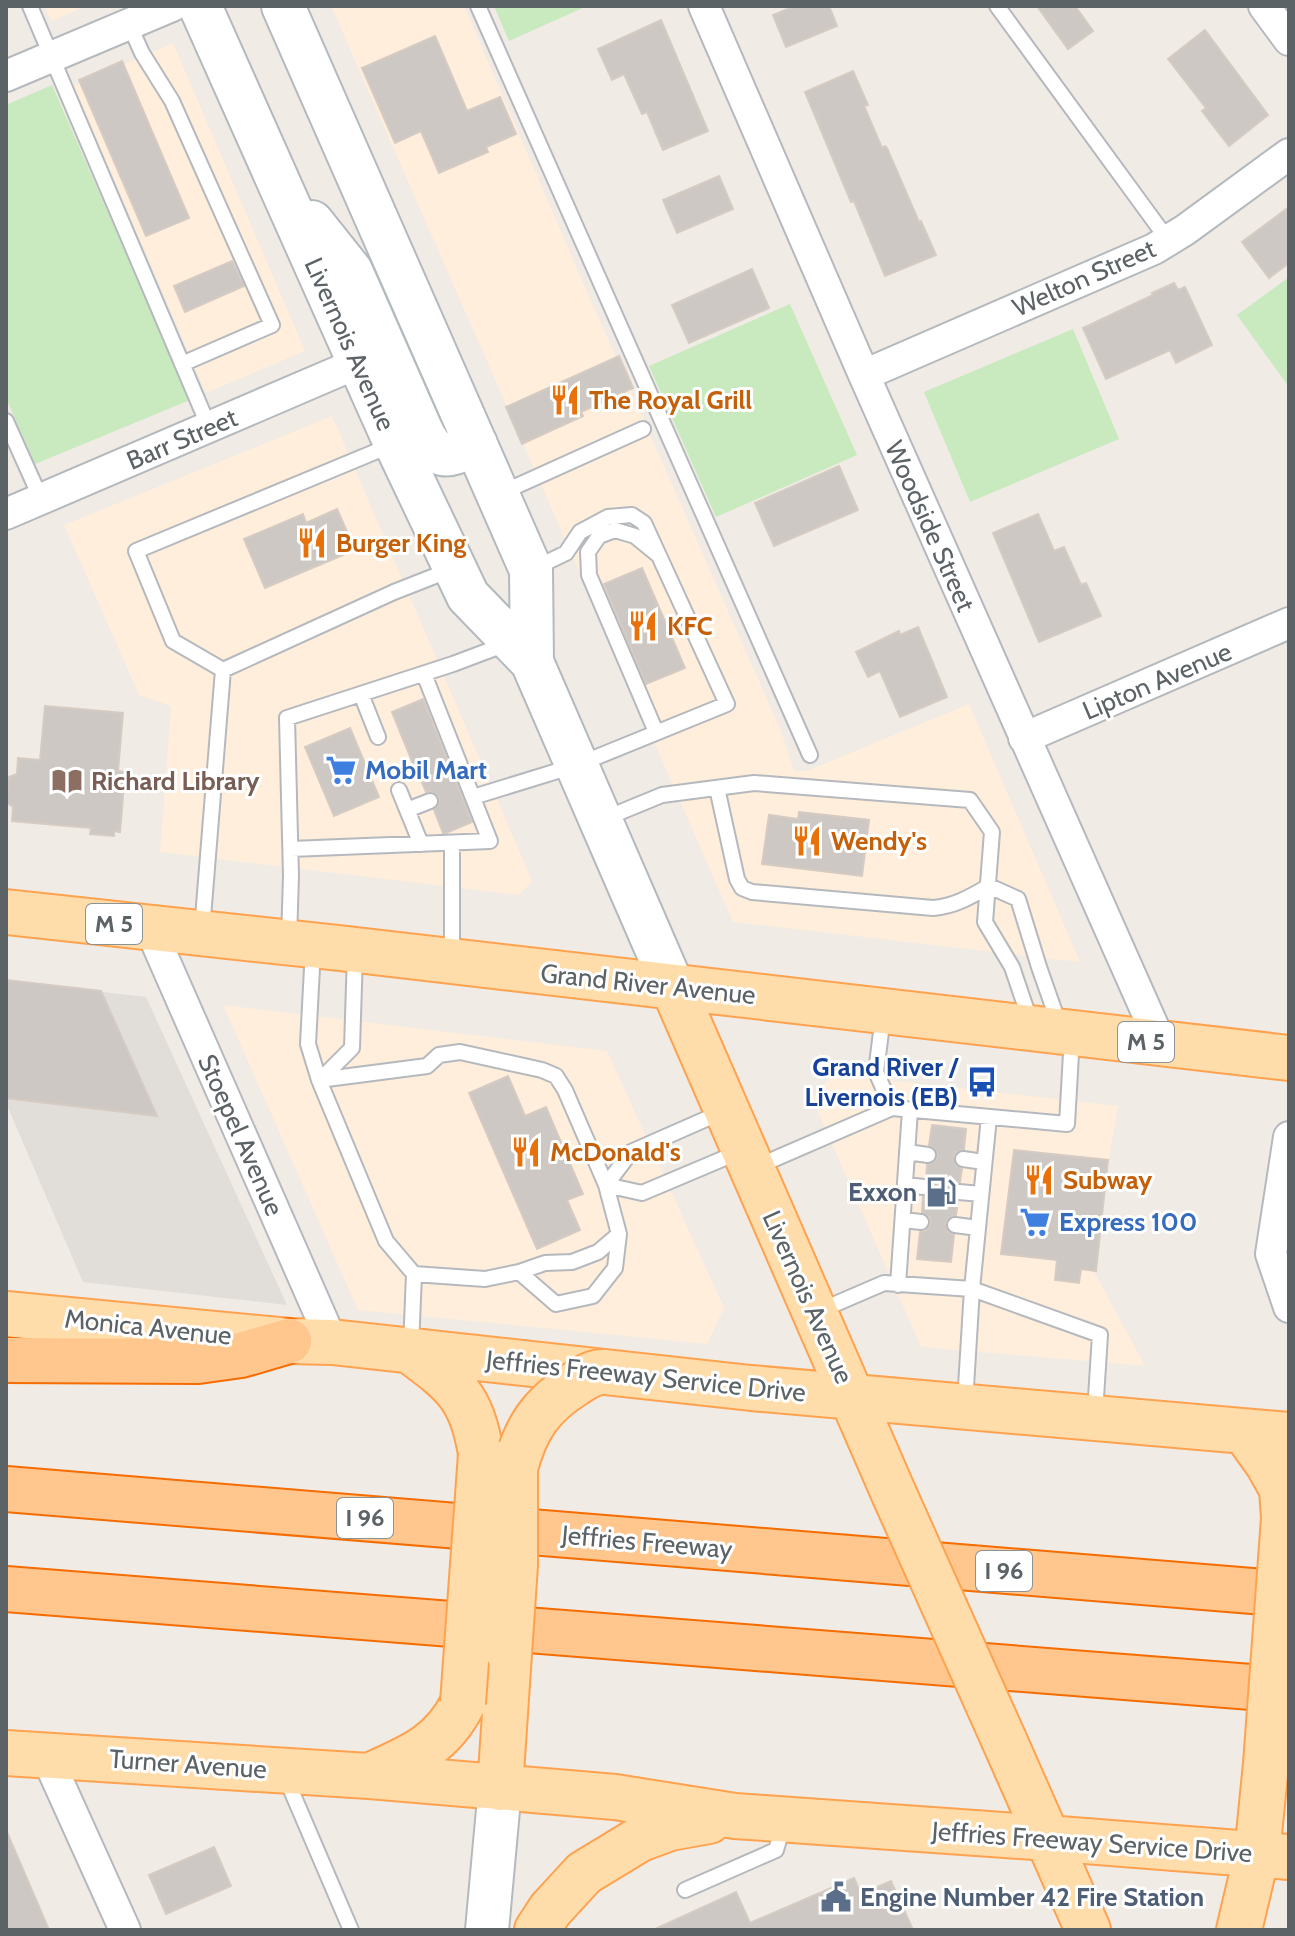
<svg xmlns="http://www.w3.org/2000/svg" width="1295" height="1936" viewBox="0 0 1295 1936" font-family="Cabin,sans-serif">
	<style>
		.commercial { fill: #ffeedb }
		.industrial { fill: #e1ddd9 }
		.green { fill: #c9eabf }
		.building { fill: #cdc8c3; stroke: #d6cbc2; stroke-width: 2 }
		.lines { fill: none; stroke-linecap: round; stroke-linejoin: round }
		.lane-casing { stroke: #b5b9bd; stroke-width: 18 }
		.street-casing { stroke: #b5b9bd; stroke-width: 34 }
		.secondary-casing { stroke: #b3babe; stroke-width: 46 }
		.primary-casing { stroke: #ffa24f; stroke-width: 48 }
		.highway-casing { stroke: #f56c00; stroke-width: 48 }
		.lane { stroke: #fff; stroke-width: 14 }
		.street { stroke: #fff; stroke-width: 30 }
		.secondary { stroke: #fff; stroke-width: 42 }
		.primary { stroke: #ffddab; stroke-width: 44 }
		.highway { stroke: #ffc68d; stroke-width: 44 }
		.primary-bridge-casing { stroke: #ffa24f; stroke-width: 48; stroke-linecap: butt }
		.primary-bridge { stroke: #ffddab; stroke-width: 44 }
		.labels { text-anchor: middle; stroke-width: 6; stroke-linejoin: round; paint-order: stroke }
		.shield { fill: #fff; stroke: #8d9295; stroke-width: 2 }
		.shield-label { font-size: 24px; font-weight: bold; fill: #5c6367 }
		.street-label { font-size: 26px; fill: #5c6367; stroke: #fff }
		.food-label { font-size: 26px; font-weight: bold; fill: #c56008; stroke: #fff; text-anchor: start }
		.shop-label { font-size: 26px; font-weight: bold; fill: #366cbe; stroke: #fff; text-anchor: start }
		.education-label { font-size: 26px; font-weight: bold; fill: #785e54; stroke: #fff; text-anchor: start }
		.transit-label { font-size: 26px; font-weight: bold; fill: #164399; stroke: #fff; text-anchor: end }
		.service-label { font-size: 26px; font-weight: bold; fill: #4e5e75; stroke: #fff; text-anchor: end }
	</style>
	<rect width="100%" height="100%" fill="#f0ebe4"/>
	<path class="commercial" d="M 45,6 L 87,6 L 51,21 Z
		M 331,6 L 464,6 L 584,285 L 781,731 L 794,771 L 807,771 L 969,704 L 1080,962 L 733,922 Z
		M 173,43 L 305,351 L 206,393 L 74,86 Z
		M 332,416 L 532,881 L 519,895 L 160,852 L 171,706 L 139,695 L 64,525 Z
		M 223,1005 L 607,1051 L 724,1308 L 707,1344 L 358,1310 Z
		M 833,1074 L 1118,1106 L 1091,1266 L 1145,1366 L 921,1347 L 812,1098 Z"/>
	<path class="industrial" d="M 6,981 L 146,997 L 287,1305 L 83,1282 L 6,1103 Z"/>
	<path class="green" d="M 494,6 L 587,6 L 509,41 Z
		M 52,85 L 190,400 L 35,464 L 6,398 L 6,105 Z
		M 1289,277 L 1289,387 L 1237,315 Z
		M 790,304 L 857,455 L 716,517 L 649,366 Z
		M 1073,329 L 1119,439 L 970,502 L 924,392 Z"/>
	<path class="building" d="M 795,6 L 829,6 L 837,26 L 786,47 L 773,15 Z
		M 1037,6 L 1075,6 L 1093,31 L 1068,49 Z
		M 661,20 L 708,131 L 663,150 L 647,112 L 642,114 L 624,74 L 612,80 L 598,49 Z
		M 1205,30 L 1268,115 L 1229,146 L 1202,111 L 1206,108 L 1168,59 Z
		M 435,36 L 467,111 L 500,97 L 516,134 L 486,147 L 488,152 L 439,173 L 421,131 L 395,143 L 362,68 Z
		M 122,61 L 189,218 L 146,236 L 79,80 Z
		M 853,71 L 868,105 L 864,106 L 882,148 L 885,146 L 887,148 L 919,222 L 921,221 L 936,255 L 885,276 L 854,201 L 851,202 L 805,92 Z
		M 719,176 L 733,209 L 677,233 L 663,200 Z
		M 1289,207 L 1289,263 L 1269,278 L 1242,242 Z
		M 232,261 L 244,286 L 185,312 L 174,286 Z
		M 752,269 L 769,308 L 689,343 L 672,305 Z
		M 1174,283 L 1178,290 L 1185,287 L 1212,345 L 1176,363 L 1170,350 L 1106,379 L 1083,328 L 1153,295 L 1152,293 Z
		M 619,356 L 633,388 L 581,412 L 583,416 L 522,444 L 506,407 Z
		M 839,466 L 858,510 L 774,546 L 755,503 Z
		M 337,509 L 355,550 L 265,588 L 244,539 L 303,514 L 306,523 Z
		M 1038,514 L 1054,551 L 1064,547 L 1081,585 L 1086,583 L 1101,616 L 1039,642 L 993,533 Z
		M 642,568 L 685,668 L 646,684 L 604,584 Z
		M 918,627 L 947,697 L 900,717 L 880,671 L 868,677 L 856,652 L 899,631 L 900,635 Z
		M 423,699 L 472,822 L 446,833 L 443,833 L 434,810 L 440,803 L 439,797 L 432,791 L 426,792 L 421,780 L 420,781 L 392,712 Z
		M 45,706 L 123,713 L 118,771 L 125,772 L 120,832 L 114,831 L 114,836 L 90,834 L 91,828 L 12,821 L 13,807 L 6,802 L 9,777 L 17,774 L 18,758 L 40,760 Z
		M 350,728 L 379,797 L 334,816 L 305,747 Z
		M 799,812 L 869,820 L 862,876 L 762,864 L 769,815 L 798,819 Z
		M 6,980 L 101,991 L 157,1116 L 6,1098 Z
		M 508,1076 L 525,1116 L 546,1107 L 583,1194 L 567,1200 L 580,1230 L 537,1249 L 469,1093 Z
		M 932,1125 L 966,1129 L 964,1149 L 956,1152 L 953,1158 L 956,1166 L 962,1169 L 960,1182 L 954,1183 L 949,1190 L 950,1197 L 958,1202 L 956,1215 L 948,1218 L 945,1224 L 948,1232 L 954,1235 L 951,1262 L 917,1259 L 920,1232 L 926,1231 L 931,1224 L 930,1217 L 922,1212 L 923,1197 L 929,1196 L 934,1189 L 933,1182 L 926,1177 L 927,1165 L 935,1162 L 938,1156 L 935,1148 L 929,1145 Z
		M 1014,1150 L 1108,1160 L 1096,1271 L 1081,1269 L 1079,1283 L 1055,1280 L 1057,1260 L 1001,1254 Z
		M 6,1830 L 49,1930 L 6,1930 Z
		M 214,1847 L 231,1886 L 166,1914 L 149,1875 Z
		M 854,1878 L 861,1894 L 891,1881 L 913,1930 L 653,1930 L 736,1892 L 750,1923 Z"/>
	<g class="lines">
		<g class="lane-casing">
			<path id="lane" d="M 30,6 L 209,427
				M 478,6 L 810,755
				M 997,6 L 1168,240
				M 129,24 L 142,53 L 172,101 L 272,325 L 182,364
				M 6,421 L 41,499
				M 501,493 L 643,429
				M 223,670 L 394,592 L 450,570
				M 361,694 L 378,737
				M 656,732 L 589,575 L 588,552 L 599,536 L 615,530 L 635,536 L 657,554
				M 717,788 L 737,879 L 742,888 L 752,892 L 933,908 C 955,906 970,897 989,886
				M 399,790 L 421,844
				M 473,797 L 577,765 L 727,704 L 644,523 L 632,515 L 608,517 L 580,532 L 566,553 L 535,568
				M 407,810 L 430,801
				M 606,818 L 662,795 L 754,783 L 970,800 L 992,832 L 985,922 L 1012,967 L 1031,1023
				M 452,843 L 452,958
				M 291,849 L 490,841 L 424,674
				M 989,886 L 1018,899 L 1039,967 L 1059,1024
				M 202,930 L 223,670 L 173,641 L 136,551 L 394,444
				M 289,939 L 291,876 L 287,718 L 453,664 L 509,643
				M 313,949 L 308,1044 L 319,1080 L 386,1241 L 414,1274 L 411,1347
				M 883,1016 L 876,1072 L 892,1108
				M 319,1080 L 427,1066 L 439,1055 L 460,1052 L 542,1070 L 556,1076 L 565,1090 L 606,1185 L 619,1234 L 615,1268 L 593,1296 L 556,1304 L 519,1272 L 485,1279 L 414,1274
				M 320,1080 L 352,1048 L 355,954
				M 722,1112 L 631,1152 L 606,1185 L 642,1193 L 739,1152
				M 907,1152 L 928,1155
				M 963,1159 L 984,1162
				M 756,1167 L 892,1108 L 1067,1124 L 1072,1036
				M 905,1185 L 924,1187
				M 959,1192 L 981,1194
				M 903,1220 L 921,1222
				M 955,1225 L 978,1228
				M 519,1272 L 545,1263 L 572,1262 L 598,1252 L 619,1234
				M 898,1285 L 910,1110
				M 819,1311 L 884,1283 L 972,1289 L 989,1117
				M 965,1403 L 972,1289 L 1100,1335 L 1095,1413
				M 285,1776 L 351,1930
				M 685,1890 L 776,1850 L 784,1823"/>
		</g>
		<g class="street-casing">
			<path id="street" d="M 704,6 L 864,375 L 1161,1044
				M 1264,6 L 1289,40
				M 6,76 L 172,6
				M 864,375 L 1154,249 L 1185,230 L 1289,154
				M 6,514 L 358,363
				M 1024,738 L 1289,623
				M 150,928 L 332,1342
				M 1289,1137 L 1271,1254 L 1289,1307
				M 46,1755 L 125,1930"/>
		</g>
		<g class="secondary-casing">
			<path id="secondary" d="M 200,6 L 390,432 L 468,596 L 532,662 L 673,987
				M 283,6 L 531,570 L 532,662
				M 312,222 L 351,271 L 422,432 C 438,464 449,456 476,444
				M 487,1930 L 500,1788"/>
		</g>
		<g class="primary-casing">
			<path id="primary" d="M 6,912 L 339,948 L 1289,1058
				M 673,987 L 894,1494
				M 6,1314 L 289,1341 L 332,1342 L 751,1388 L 1289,1435
				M 410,1351 C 455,1384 472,1397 481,1454
				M 1245,1432 L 1268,1464 L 1282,1489 L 1284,1518
				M 1004,1740 L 1088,1930
				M 6,1753 L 369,1776 L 615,1797 L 735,1816 L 1047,1838 L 1289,1857
				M 371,1775 C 412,1757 442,1745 463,1703
				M 500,1788 L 509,1654
				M 537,1930 L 550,1910 L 584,1873 L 640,1839 L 670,1828 L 709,1821
				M 1239,1930 L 1257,1854 L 1266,1764"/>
		</g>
		<g class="highway-casing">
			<path id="highway" d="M 6,1360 L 198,1361 L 241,1355 L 289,1341
				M 6,1489 L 1289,1594
				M 6,1589 L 1289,1690"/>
		</g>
		<use href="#lane" class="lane"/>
		<use href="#street" class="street"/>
		<use href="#secondary" class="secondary"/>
		<use href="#primary" class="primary"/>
		<use href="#highway" class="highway"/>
		<g class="primary-bridge-casing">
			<path id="primary-bridge" d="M 894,1494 L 1004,1740
				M 509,1654 L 515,1565 L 515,1468 C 526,1428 540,1406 575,1384 C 584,1378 593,1372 603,1372
				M 463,1703 L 481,1454
				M 1266,1764 L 1284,1518"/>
		</g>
		<use href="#primary-bridge" class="primary-bridge"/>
	</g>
	<defs>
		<g id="restaurant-bare" transform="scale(2.4)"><path d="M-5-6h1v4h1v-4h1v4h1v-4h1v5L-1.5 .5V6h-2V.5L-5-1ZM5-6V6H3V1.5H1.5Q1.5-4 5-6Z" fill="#e8710a" stroke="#fff" stroke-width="2.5" paint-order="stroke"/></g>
		<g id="supermarket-bare" transform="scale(2.4)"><path d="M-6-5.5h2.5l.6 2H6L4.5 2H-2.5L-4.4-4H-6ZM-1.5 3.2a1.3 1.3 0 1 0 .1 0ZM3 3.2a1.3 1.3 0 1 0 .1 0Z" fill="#3f7fe0" stroke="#fff" stroke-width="2.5" paint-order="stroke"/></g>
		<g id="library-bare" transform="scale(2.4)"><path d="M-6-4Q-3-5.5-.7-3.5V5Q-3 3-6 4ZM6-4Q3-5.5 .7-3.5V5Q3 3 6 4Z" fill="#8d6e63" stroke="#fff" stroke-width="2.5" paint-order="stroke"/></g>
		<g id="bus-bare" transform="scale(2.4)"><path d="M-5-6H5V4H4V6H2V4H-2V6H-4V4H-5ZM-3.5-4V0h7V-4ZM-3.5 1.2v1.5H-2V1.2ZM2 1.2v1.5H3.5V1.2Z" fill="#1a4fb4" stroke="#fff" stroke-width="2.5" paint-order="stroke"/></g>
		<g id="fuel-bare" transform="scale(2.4)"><path d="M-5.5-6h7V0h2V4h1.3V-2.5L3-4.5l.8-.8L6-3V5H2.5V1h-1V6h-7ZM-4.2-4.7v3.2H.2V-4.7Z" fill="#5c6f8a" stroke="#fff" stroke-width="2.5" paint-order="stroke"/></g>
		<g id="civic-bare" transform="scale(2.4)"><path d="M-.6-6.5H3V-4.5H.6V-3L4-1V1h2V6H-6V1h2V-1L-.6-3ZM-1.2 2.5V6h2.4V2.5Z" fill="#5c6f8a" stroke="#fff" stroke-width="2.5" paint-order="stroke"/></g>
	</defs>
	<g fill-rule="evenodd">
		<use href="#restaurant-bare" x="565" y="400"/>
		<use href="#restaurant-bare" x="312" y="543"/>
		<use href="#restaurant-bare" x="643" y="626"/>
		<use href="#supermarket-bare" x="341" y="770"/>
		<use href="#library-bare" x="67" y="781"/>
		<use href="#restaurant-bare" x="807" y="841"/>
		<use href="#bus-bare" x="982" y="1082"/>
		<use href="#restaurant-bare" x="526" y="1152"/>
		<use href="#restaurant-bare" x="1039" y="1180"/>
		<use href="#fuel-bare" x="941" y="1192"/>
		<use href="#supermarket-bare" x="1035" y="1222"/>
		<use href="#civic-bare" x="836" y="1897"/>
	</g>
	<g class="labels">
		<g class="shield">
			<rect x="86" y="904" width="56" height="40" rx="6"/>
			<rect x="1118" y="1022" width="56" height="40" rx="6"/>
			<rect x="337" y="1498" width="56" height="40" rx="6"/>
			<rect x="976" y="1551" width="56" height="40" rx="6"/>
		</g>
		<g class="shield-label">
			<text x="114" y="932">M 5</text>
			<text x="1146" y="1050">M 5</text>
			<text x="365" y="1526">I 96</text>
			<text x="1004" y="1579">I 96</text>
		</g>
		<g class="street-label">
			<text transform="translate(1084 278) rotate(-24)" y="9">Welton Street</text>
			<text transform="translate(350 344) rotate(66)" y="9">Livernois Avenue</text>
			<text transform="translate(182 439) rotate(-23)" y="9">Barr Street</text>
			<text transform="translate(930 526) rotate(66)" y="9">Woodside Street</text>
			<text transform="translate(1157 681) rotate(-23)" y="9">Lipton Avenue</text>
			<text transform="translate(648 984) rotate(6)" y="9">Grand River Avenue</text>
			<text transform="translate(241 1135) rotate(66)" y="9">Stoepel Avenue</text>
			<text transform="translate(808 1297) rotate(66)" y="9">Livernois Avenue</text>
			<text transform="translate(148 1327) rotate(6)" y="9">Monica Avenue</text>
			<text transform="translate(646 1376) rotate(6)" y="9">Jeffries Freeway Service Drive</text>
			<text transform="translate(647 1542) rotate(5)" y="9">Jeffries Freeway</text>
			<text transform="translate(188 1764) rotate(4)" y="9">Turner Avenue</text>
			<text transform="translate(1092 1842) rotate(4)" y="9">Jeffries Freeway Service Drive</text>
		</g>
		<g class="food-label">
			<text x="589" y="409">The Royal Grill</text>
			<text x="336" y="552">Burger King</text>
			<text x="667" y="635">KFC</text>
			<text x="831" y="850">Wendy's</text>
			<text x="550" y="1161">McDonald's</text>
			<text x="1063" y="1189">Subway</text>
		</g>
		<g class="shop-label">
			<text x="365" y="779">Mobil Mart</text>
			<text x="1059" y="1231">Express 100</text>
		</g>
		<g class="education-label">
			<text x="91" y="790">Richard Library</text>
		</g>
		<g class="transit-label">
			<text x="958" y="1076">Grand River /<tspan x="958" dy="30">Livernois (EB)</tspan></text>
		</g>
		<g class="service-label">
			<text x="917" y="1201">Exxon</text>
			<text x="860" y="1906" text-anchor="start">Engine Number 42 Fire Station</text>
		</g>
	</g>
	<rect width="1295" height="1936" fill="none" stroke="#5c6367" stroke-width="16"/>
</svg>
